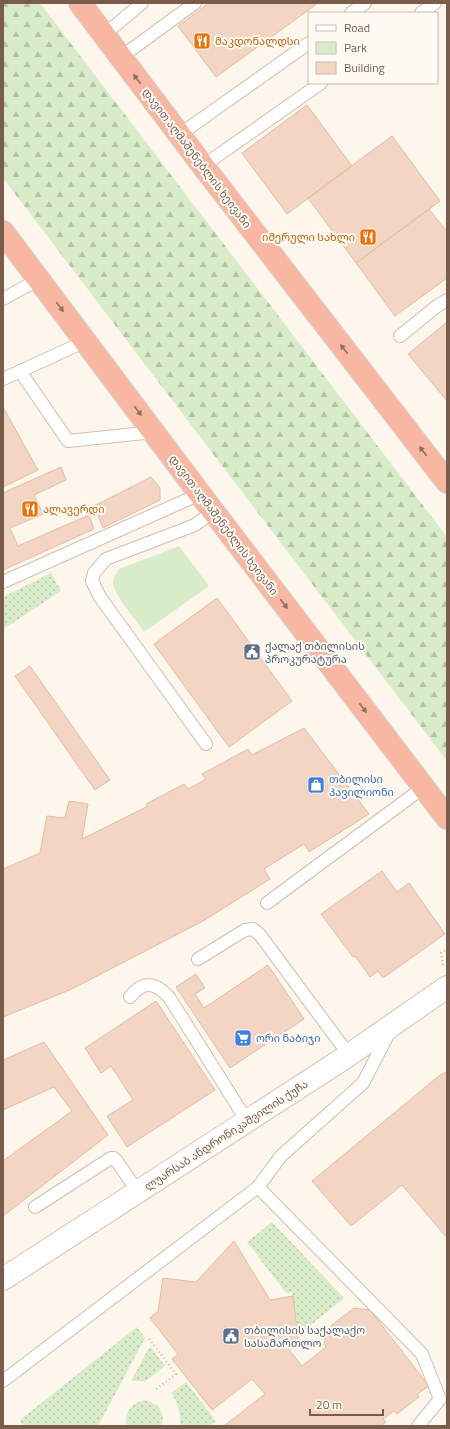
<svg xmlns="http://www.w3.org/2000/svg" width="450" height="1429" viewBox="0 0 450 1429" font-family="'Titillium Web','Noto Sans Georgian',sans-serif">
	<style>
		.grass { fill: url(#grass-dots) }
		.forest { fill: url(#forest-firs) }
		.green { fill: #d8ecc9 }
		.building { fill: #f3d5c3; stroke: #e6bba3 }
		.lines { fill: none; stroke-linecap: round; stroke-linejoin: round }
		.lane-casing { stroke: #d1beb0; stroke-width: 14 }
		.secondary-casing { stroke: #d6c0b0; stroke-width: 24 }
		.highway-casing { stroke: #dad1cd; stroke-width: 24 }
		.path { stroke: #d9b8a5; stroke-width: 2.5; stroke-dasharray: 1 3; stroke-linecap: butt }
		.lane { stroke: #fff; stroke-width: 12 }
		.secondary { stroke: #fff; stroke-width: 22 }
		.highway { stroke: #f7b7a3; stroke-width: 22 }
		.oneway { fill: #936e5e }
		.labels { text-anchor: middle; stroke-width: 4; stroke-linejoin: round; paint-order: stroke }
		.food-label { font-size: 11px; fill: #c56008; stroke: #fffaf3; text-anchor: start }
		.street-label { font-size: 11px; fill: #7a5c4d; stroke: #fffaf3 }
		.service-label { font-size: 11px; fill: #4e5e75; stroke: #fffaf3; text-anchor: start }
		.shop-label { font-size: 11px; fill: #366cbe; stroke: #fffaf3; text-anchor: start }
	</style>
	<defs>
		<pattern id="grass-dots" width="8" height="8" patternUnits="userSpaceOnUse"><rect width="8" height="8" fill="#d8ecc9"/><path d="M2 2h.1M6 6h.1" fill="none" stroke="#b4c2a5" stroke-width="1.8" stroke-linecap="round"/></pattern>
		<pattern id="forest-firs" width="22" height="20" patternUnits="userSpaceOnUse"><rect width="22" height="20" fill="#d8ecc9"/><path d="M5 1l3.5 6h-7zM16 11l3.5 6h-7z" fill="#b4c2a5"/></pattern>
	</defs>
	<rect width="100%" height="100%" fill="#fdf6ec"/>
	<path class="grass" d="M 51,573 L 61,591 L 5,628 L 3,625 L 3,597 Z
		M 272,1222 L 344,1298 L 301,1333 L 296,1327 L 292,1292 L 286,1293 L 247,1242 Z
		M 137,1327 L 145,1338 L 98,1426 L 24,1426 L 20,1420 Z
		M 150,1346 L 165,1366 L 146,1381 L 131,1381 Z
		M 186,1382 L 216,1421 L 209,1426 L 180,1426 C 181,1414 178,1403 171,1393 Z
		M 145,1400 C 159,1403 165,1412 162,1426 L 127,1426 C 124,1412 131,1403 145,1400 Z"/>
	<path class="forest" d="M 3,3 L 40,3 L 447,537 L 447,761 L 3,178 Z"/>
	<path class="green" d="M 179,546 L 209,586 L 144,632 C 137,621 114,595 113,583 C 113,578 116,573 119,569 Z"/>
	<path class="building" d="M 209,3 L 318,3 L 216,77 L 178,26 Z
		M 307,105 L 352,166 L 287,214 L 242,153 Z
		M 392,136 L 440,201 L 356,263 L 308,198 Z
		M 429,209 L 447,232 L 447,278 L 395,316 L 356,263 Z
		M 447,322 L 447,401 L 408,354 Z
		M 3,407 L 38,470 L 3,487 Z
		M 61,467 L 66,480 L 34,495 L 43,514 L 10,528 L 18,546 L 89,515 L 94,529 L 3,570 L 3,493 Z
		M 151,477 L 160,488 L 160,500 L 103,528 L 94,506 Z
		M 217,598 L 292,701 L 229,747 L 154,644 Z
		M 30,666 L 110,780 L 95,790 L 15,676 Z
		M 304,728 L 369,814 L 309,852 L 304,844 L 264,869 L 270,879 L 203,921 L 72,989 L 3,1017 L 3,869 L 40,853 L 47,816 L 65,818 L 69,801 L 88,804 L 82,839 L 148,806 L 146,804 L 184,784 L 188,789 L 206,779 L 202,774 L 248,749 L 252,755 Z
		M 382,871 L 397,892 L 409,883 L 445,934 L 383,978 L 378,971 L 370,977 L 355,956 L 353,957 L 321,914 Z
		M 268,965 L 304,1019 L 230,1068 L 176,987 L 196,974 L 205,988 L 195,994 L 204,1008 Z
		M 156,1001 L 215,1090 L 127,1147 L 107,1116 L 133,1100 L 111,1066 L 101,1073 L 85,1048 Z
		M 44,1042 L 108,1135 L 3,1216 L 3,1161 L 72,1111 L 54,1087 L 3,1110 L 3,1060 Z
		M 447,1072 L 447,1238 L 402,1185 L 351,1226 L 312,1181 L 440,1075 Z
		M 234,1241 L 270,1300 L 293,1296 L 298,1338 L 286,1346 L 302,1366 L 326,1347 L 324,1344 L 327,1329 L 354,1308 L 370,1310 L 429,1386 L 417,1394 L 419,1397 L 397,1414 L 394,1411 L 383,1419 L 386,1422 L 381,1426 L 224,1426 L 265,1394 L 252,1379 L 212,1410 L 172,1359 L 178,1354 L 150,1318 L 158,1311 L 163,1278 L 196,1282 Z"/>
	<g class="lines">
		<g class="lane-casing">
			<path id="lane" d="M 351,13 L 365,3
				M 421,13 L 435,3
				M 104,35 L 142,3
				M 121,57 L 195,3
				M 179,135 L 309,43
				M 203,166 L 321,83
				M 3,299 L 39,279
				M 400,336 L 437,306 L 447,300
				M 20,371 L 68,441 L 154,432
				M 3,379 L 86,341
				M 3,582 L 200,494
				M 206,744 L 100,597 L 92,581 L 94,573 L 106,559 L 195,525 L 214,511
				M 267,903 L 424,787
				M 198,959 L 245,930 L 253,929 L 260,935 L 349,1055
				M 130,997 C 143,980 155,982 169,997 L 247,1121
				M 258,1187 L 422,1354 L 440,1399 L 418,1426
				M 35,1207 L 111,1158 L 114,1158 L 116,1160 L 138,1192
				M 3,1381 L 258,1187 L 281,1156 L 363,1083 L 390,1031"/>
		</g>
		<g class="secondary-casing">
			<path id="secondary" d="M 3,1279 L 349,1055 L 447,987"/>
		</g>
		<g class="highway-casing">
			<path id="highway" d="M 80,3 L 203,166 L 447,482
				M 3,232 L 200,494 L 447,818"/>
		</g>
		<path class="path" d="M 443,965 L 441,953 L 447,949
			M 149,1339 L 176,1374 L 155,1390"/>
		<use href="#lane" class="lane"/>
		<use href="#secondary" class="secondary"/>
		<use href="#highway" class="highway"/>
	</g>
	<defs><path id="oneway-solid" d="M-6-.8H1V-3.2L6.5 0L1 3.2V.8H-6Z"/></defs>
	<g class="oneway">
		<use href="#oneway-solid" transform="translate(137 79) rotate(-127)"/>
		<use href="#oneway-solid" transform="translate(60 307) rotate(53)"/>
		<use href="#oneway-solid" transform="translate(344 349) rotate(-128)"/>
		<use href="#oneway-solid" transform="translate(138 411) rotate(53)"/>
		<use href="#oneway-solid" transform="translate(423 451) rotate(-128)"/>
		<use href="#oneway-solid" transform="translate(284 604) rotate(53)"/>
		<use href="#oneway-solid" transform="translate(363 708) rotate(53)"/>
	</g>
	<defs>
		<g id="restaurant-square" transform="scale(0.9)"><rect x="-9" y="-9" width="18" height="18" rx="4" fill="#e8710a" stroke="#fffaf3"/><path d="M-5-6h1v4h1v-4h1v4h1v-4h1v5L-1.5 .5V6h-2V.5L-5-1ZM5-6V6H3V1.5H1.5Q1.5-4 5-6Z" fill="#fff"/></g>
		<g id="civic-square" transform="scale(0.9)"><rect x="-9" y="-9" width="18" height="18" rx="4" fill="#5c6f8a" stroke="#fffaf3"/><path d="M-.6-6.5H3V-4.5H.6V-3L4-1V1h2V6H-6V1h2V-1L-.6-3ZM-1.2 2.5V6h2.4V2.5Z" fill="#fff"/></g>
		<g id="shop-square" transform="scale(0.9)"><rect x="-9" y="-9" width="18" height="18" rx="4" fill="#3f7fe0" stroke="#fffaf3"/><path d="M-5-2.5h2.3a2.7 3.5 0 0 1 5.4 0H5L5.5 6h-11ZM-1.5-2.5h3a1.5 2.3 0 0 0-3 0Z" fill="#fff"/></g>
		<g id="supermarket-square" transform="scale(0.9)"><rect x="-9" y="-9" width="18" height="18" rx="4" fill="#3f7fe0" stroke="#fffaf3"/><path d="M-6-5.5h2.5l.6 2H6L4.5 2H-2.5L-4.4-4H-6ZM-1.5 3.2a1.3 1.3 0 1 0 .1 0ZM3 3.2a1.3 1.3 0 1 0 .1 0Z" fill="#fff"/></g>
	</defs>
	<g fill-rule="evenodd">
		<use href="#restaurant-square" x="202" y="41"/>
		<use href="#restaurant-square" x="368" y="237"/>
		<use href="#restaurant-square" x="30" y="509"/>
		<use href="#civic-square" x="252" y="652"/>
		<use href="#shop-square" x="316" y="785"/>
		<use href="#supermarket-square" x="243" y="1038"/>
		<use href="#civic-square" x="231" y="1336"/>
	</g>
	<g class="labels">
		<g class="food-label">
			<text x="215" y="45">მაკდონალდსი</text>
			<text x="355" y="241" text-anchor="end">იმერული სახლი</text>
			<text x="43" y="513">ალავერდი</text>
		</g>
		<g class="street-label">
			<text transform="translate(197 158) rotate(53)" y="4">დავით აღმაშენებლის ხეივანი</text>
			<text transform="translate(224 525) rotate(53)" y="4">დავით აღმაშენებლის ხეივანი</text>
			<text transform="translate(226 1135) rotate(-33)" y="4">ლუარსაბ ანდრონიკაშვილის ქუჩა</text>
		</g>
		<g class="service-label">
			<text x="265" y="650">ქალაქ თბილისის<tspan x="265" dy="13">პროკურატურა</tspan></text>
			<text x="244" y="1334">თბილისის საქალაქო<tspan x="244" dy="13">სასამართლო</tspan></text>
		</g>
		<g class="shop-label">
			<text x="329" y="783">თბილისი<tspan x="329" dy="13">პავილიონი</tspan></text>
			<text x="256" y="1042">ორი ნაბიჯი</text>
		</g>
	</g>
	<rect width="450" height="1429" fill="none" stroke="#7a5c4d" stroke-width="8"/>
	<rect x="308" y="12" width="130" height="72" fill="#fffaf3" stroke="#cabbb1"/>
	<rect x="316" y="25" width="20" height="6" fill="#ffffff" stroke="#cabbb1"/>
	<text x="344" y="32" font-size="12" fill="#7a5c4d">Road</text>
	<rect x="316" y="42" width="20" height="12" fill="#d8ecc9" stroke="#cabbb1"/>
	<text x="344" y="52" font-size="12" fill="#7a5c4d">Park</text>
	<rect x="316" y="62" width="20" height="12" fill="#f3d5c3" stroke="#cabbb1"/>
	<text x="344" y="72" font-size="12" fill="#7a5c4d">Building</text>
	<path d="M310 1409v6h73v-6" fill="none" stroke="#7a5c4d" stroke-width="2"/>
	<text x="316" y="1409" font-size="12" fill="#7a5c4d" stroke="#fffaf3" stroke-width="3" paint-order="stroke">20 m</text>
</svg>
